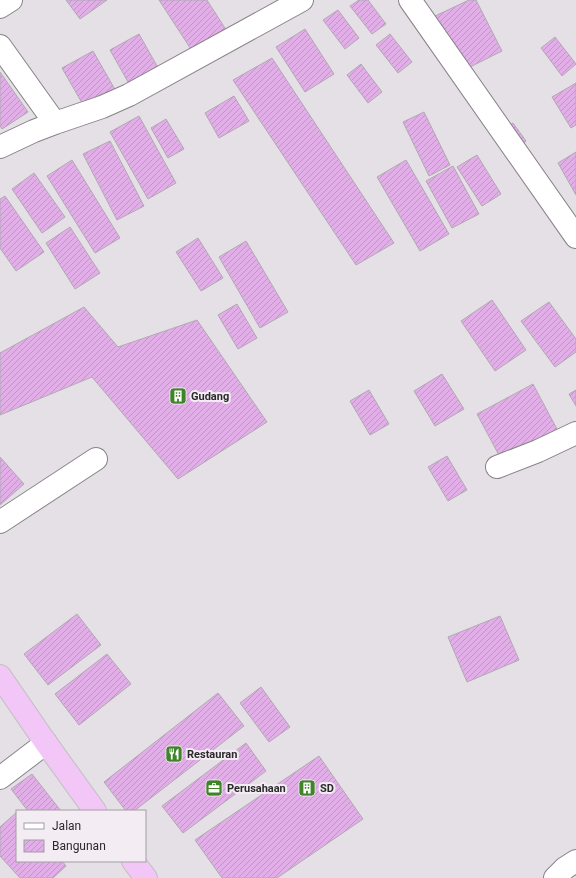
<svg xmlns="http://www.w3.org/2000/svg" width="576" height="878" viewBox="0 0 576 878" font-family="Roboto,sans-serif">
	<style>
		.building { fill: url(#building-hatch); stroke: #b0aab1 }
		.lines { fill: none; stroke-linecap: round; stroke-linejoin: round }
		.minor-casing { stroke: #888288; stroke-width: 24 }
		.tertiary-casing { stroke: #888288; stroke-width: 24 }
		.trunk-casing { stroke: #bfbfbf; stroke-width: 24 }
		.minor { stroke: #fff; stroke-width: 22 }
		.tertiary { stroke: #fff; stroke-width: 22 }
		.trunk { stroke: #f2c6f7; stroke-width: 22 }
		.labels { text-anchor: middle; stroke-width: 4; stroke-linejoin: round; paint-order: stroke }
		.poi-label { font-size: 11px; font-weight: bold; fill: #2b292b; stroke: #f3ecf3; text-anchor: start }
	</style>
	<defs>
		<pattern id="building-hatch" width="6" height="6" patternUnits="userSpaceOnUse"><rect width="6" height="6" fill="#e1aee8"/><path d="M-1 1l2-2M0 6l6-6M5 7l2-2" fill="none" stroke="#c196c7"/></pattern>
	</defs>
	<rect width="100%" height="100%" fill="#e5dfe6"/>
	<path class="building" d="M 66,0 L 107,0 L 80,19 Z
		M 159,0 L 207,0 L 230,36 L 196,57 Z
		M 359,0 L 368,0 L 386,24 L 372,34 L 350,6 Z
		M 469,0 L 476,0 L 502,51 L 462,71 L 435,16 Z
		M 338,10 L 359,38 L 345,49 L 323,20 Z
		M 305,29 L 334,74 L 305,92 L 276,47 Z
		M 139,34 L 161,73 L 132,89 L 110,50 Z
		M 390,34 L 412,62 L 398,73 L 376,45 Z
		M 555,37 L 576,64 L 562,76 L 541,48 Z
		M 93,51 L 117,93 L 86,110 L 62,68 Z
		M 272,58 L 394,243 L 356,265 L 233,80 Z
		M 361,64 L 382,92 L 368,103 L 347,75 Z
		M 0,72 L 28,112 L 2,129 L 0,126 Z
		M 576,83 L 576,125 L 571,128 L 552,97 Z
		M 234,96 L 249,121 L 219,138 L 205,113 Z
		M 424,112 L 450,165 L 429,176 L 403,122 Z
		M 139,116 L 176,183 L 148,199 L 110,132 Z
		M 166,119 L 184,149 L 168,158 L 151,128 Z
		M 513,123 L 526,141 L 519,147 L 506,128 Z
		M 110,141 L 144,206 L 117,220 L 83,154 Z
		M 576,152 L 576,195 L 558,163 Z
		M 477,155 L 501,194 L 482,206 L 457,167 Z
		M 72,160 L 120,238 L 95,253 L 47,176 Z
		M 406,160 L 449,234 L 420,251 L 377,177 Z
		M 453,166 L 479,214 L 452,228 L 426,181 Z
		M 34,173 L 65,217 L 42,233 L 12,189 Z
		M 5,196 L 44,252 L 16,271 L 0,248 L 0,199 Z
		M 70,227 L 100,273 L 75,289 L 46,243 Z
		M 198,238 L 223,278 L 201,291 L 176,252 Z
		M 246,241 L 288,312 L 260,328 L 219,257 Z
		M 492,300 L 526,350 L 495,371 L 461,321 Z
		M 549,302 L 576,339 L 576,352 L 555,367 L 521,321 Z
		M 237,304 L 257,338 L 238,349 L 218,315 Z
		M 84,307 L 118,347 L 197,320 L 267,422 L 178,479 L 92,377 L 0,415 L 0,353 Z
		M 442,374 L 464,409 L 435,426 L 414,391 Z
		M 533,384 L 558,431 L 502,461 L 477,414 Z
		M 369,390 L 389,424 L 370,435 L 350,401 Z
		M 576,390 L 576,406 L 569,394 Z
		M 447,456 L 467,490 L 448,501 L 428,467 Z
		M 0,457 L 24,484 L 0,505 Z
		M 77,614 L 101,645 L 48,685 L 24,654 Z
		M 500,616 L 519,660 L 467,682 L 448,637 Z
		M 107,654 L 131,684 L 79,725 L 55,694 Z
		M 261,687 L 290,727 L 269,742 L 240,703 Z
		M 218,693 L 244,726 L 134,811 L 126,811 L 104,782 Z
		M 246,743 L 266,771 L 183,833 L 162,806 Z
		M 319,756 L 363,819 L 277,878 L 222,878 L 195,840 Z
		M 32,774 L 61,811 L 28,811 L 11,789 Z
		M 17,812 L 17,861 L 62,861 L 66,866 L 53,878 L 20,878 L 0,856 L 0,827 Z"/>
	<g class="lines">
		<g class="minor-casing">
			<path id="minor" d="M 410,0 L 576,237
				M 0,7 L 11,0
				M 0,46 L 55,123 L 34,131 L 0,147
				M 55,123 L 102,107 L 129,95 L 302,0
				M 497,467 L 538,451 L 576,433
				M 0,522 L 96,459
				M 555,878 L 565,868 L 576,861"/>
		</g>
		<g class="tertiary-casing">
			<path id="tertiary" d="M 0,778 L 46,743"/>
		</g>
		<g class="trunk-casing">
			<path id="trunk" d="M 0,676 L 46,743 L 95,811
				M 133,861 L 146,878"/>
		</g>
		<use href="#minor" class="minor"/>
		<use href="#tertiary" class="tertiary"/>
		<use href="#trunk" class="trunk"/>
	</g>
	<defs>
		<g id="building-square" transform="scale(0.9)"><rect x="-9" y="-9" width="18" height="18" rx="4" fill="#3f8428" stroke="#f3ecf3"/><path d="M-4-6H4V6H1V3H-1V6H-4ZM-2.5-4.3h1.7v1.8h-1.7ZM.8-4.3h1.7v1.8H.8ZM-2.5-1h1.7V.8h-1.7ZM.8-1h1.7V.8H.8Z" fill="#fff"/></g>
		<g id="restaurant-square" transform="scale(0.9)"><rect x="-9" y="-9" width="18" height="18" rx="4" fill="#3f8428" stroke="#f3ecf3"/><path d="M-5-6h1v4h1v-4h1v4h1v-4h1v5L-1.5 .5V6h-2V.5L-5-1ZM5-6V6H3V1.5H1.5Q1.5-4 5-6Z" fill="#fff"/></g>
		<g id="office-square" transform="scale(0.9)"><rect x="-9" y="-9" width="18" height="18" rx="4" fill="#3f8428" stroke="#f3ecf3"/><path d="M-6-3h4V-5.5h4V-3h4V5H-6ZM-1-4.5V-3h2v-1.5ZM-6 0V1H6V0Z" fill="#fff"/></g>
	</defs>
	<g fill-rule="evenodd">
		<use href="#building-square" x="178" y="396"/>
		<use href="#restaurant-square" x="174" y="754"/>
		<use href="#office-square" x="214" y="788"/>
		<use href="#building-square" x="307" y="788"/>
	</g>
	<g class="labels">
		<g class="poi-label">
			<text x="191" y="400">Gudang</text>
			<text x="187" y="758">Restauran</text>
			<text x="227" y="792">Perusahaan</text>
			<text x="320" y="792">SD</text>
		</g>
	</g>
	<rect x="16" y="810" width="130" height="52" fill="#f3ecf3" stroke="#a39ea3"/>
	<rect x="24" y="823" width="20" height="6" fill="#ffffff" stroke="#a39ea3"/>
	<text x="52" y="830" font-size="12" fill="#2b292b">Jalan</text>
	<rect x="24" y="840" width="20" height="12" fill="url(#building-hatch)" stroke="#a39ea3"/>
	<text x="52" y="850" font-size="12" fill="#2b292b">Bangunan</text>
</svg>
